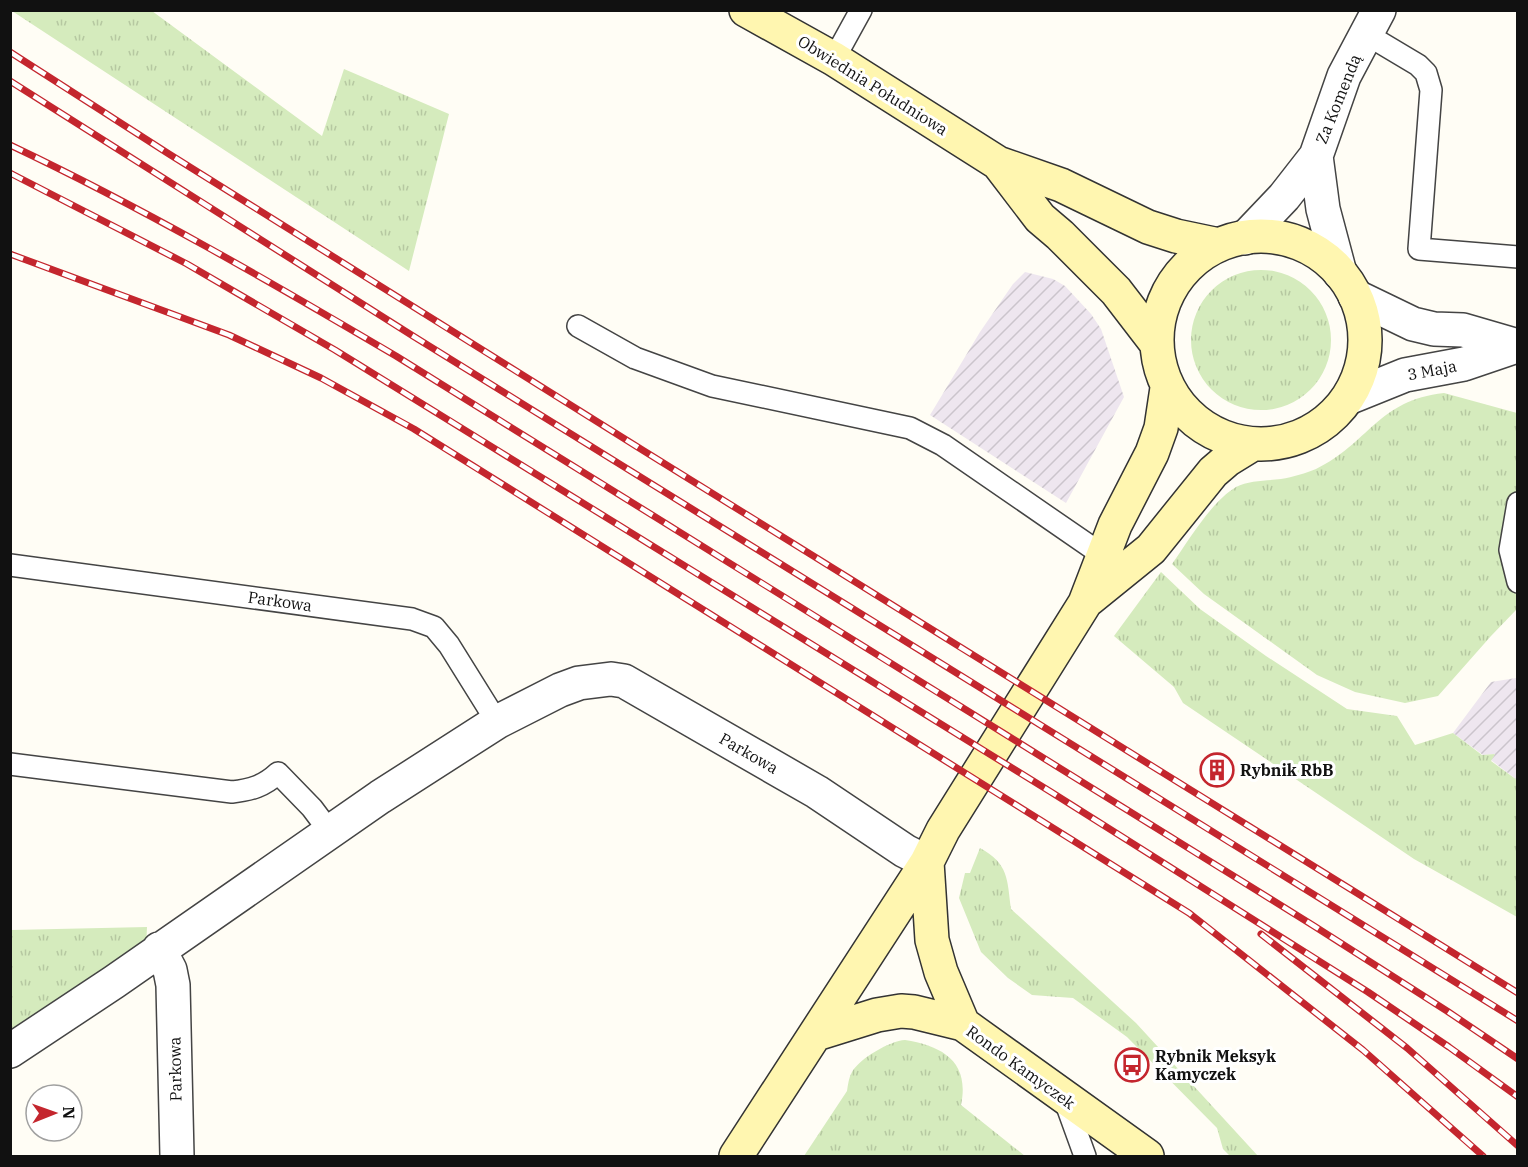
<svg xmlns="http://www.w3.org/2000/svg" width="1528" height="1167" viewBox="0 0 1528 1167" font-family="'IBM Plex Serif',serif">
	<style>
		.industrial { fill: url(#industrial-furrows) }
		.grass { fill: url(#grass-tufts) }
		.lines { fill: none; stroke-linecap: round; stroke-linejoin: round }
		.service-casing { stroke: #444; stroke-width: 24 }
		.minor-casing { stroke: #444; stroke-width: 36 }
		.tertiary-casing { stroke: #444; stroke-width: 36 }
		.secondary-casing { stroke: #333; stroke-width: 36 }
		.service { stroke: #fff; stroke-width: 21 }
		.minor { stroke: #fff; stroke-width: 33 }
		.tertiary { stroke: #fff; stroke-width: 33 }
		.secondary { stroke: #fff6b0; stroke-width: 33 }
		.rail-casing { stroke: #c4262e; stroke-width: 7 }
		.rail { stroke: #fff; stroke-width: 4.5; stroke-dasharray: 14; stroke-linecap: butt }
		.labels { text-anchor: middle; stroke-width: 6; stroke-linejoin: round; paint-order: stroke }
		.street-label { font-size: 16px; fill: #111; stroke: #fff }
		.poi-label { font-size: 16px; font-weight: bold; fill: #111; stroke: #fff; text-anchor: start }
	</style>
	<defs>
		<pattern id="industrial-furrows" width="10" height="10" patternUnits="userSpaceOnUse" patternTransform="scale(1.5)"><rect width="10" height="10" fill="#eee6ef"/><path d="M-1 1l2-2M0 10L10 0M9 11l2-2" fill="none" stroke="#cbc4cc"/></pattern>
		<pattern id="grass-tufts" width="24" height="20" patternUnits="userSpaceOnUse" patternTransform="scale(1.5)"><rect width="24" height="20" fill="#d5ebbd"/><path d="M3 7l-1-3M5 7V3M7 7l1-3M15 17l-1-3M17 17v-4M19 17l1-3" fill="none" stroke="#b6c8a1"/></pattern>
	</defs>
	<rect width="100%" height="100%" fill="#fffdf5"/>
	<path class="industrial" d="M 1025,272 L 1053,279 L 1065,286 L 1091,314 L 1101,329 L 1124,397 L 1066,503 L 930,415 L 980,332 L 1013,284 Z
		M 1516,678 L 1517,679 L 1517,780 L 1491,760 L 1495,754 L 1483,755 L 1453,733 L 1491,682 Z"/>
	<path class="grass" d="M 12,11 L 152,11 L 322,136 L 344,69 L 449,114 L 409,271 Z
		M1191 340a70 70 0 1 1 140 0a70 70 0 1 1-140 0Z
		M 1444,393 L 1517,413 L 1517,609 L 1491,636 L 1438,696 L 1405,703 L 1355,692 L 1317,675 L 1204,594 L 1172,564 C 1189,540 1211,502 1236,487 C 1249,480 1267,481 1281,479 C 1293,477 1306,473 1316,469 C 1368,444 1378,400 1444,393 Z
		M 1161,572 L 1200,609 L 1266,656 L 1347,709 L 1397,716 L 1415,745 L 1453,733 L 1482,755 L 1495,754 L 1491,761 L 1517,780 L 1517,917 L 1414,859 L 1183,703 L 1174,687 L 1114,636 Z
		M 980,848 C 1009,864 1007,879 1011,909 L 1136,1023 L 1258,1156 L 1230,1156 L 1223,1149 L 1217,1128 L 1127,1037 L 1073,998 L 1032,995 L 1008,978 L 981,952 L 959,898 L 965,873 L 970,873 Z
		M 147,927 L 146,949 L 11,1032 L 11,930 Z
		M 905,1040 C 943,1046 970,1062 961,1105 L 1025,1156 L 804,1156 L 847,1091 C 848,1084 849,1077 852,1072 C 860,1058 890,1041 905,1040 Z"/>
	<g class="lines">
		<g class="service-casing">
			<path id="service" d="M 1366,34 L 1418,65 L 1426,73 L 1431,90 L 1419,249 L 1518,257
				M 834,59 L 861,10
				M 578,326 L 635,358 L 712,386 L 910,428 L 943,445 L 1104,556
				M 1518,503 L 1510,550 L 1518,582
				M 10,565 L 412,619 L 434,627 L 449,645 L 497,722
				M 10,764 L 232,792 C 251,790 264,786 278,773 L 312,808 L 330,832
				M 1064,1098 L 1085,1156"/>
		</g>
		<g class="minor-casing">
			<path id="minor" d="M 1316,156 L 1323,209 L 1340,273
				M 1245,238 L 1284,197 L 1316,156 L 1344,76 L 1379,10
				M 159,949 L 170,970 L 173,985 L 177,1156
				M 10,1051 L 114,982 L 380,797 L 497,722 L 560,690 L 579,683 L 611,679 L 624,681 L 817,792 L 905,851 L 927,862"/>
		</g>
		<g class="tertiary-casing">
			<path id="tertiary" d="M 1355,296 L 1413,324 L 1434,329 L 1463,330 L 1518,346
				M 1348,398 L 1405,375 L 1464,364 L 1517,346"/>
		</g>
		<g class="secondary-casing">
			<path id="secondary" d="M 746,10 L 834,59 L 998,163 L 1061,185 L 1148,227 L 1176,236 L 1219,245
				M 998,163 L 1040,218 L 1060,235 L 1116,291 L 1156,343
				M1157 340a104 104 0 1 1 208 0a104 104 0 1 1-208 0Z
				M 1088,600 L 1151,549 L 1213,472 L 1227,460 L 1253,444
				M 927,862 L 932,940 L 941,972 L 963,1024
				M 816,1034 L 877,1015 L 901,1011 L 914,1012 L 963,1024 L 1147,1156
				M 736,1156 L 927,862 L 943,830 L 1085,603 L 1115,525 L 1152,453 L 1161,428 L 1167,388"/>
		</g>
		<use href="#service" class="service"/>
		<use href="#minor" class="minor"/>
		<use href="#tertiary" class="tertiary"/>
		<use href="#secondary" class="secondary"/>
		<g class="rail-casing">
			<path id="rail" d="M 10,52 L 169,154 L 644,451 L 1518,993
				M 10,81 L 413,336 L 1518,1021
				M 10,145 C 143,208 269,281 396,356 L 1314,926 L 1447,1011 L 1518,1059
				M 10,173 L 187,264 L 335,350 L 1051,792 L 1368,992 L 1449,1047 L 1518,1097
				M 10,254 L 229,335 L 321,378 L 414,429 L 1189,913 L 1363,1050 L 1483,1156
				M 1261,934 L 1407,1048 L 1518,1146"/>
		</g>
		<use href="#rail" class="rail"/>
	</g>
	<defs>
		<g id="building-ring" transform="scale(1.725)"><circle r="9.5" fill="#fff" stroke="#c4262e" stroke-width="1.5"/><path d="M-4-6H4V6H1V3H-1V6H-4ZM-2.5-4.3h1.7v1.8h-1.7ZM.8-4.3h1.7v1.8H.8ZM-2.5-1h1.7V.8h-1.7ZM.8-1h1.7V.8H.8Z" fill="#c4262e"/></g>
		<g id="bus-ring" transform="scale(1.725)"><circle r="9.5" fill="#fff" stroke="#c4262e" stroke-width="1.5"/><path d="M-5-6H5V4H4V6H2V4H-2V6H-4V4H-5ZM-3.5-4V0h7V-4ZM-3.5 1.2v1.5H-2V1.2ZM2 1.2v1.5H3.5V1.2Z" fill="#c4262e"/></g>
	</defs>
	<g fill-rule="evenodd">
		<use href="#building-ring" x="1217" y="770"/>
		<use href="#bus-ring" x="1132" y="1065"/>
	</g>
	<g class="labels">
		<g class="street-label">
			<text transform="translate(873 85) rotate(32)" y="6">Obwiednia Południowa</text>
			<text transform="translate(1338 99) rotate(-68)" y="6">Za Komendą</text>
			<text transform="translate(1432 370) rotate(-11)" y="6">3 Maja</text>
			<text transform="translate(280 601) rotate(8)" y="6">Parkowa</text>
			<text transform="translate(749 753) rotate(30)" y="6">Parkowa</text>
			<text transform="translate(1021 1067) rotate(36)" y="6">Rondo Kamyczek</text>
			<text transform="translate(175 1069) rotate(-91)" y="6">Parkowa</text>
		</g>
		<g class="poi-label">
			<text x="1240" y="776">Rybnik RbB</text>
			<text x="1155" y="1062">Rybnik Meksyk<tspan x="1155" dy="18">Kamyczek</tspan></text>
		</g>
	</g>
	<rect width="1528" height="1167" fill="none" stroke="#111111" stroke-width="24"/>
	<g transform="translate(54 1113) rotate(89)"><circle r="28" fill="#ffffff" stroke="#a0a0a0" stroke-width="1.5"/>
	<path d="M0-4.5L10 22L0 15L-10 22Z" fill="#c4262e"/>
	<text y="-9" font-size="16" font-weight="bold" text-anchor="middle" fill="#111111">N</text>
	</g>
</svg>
